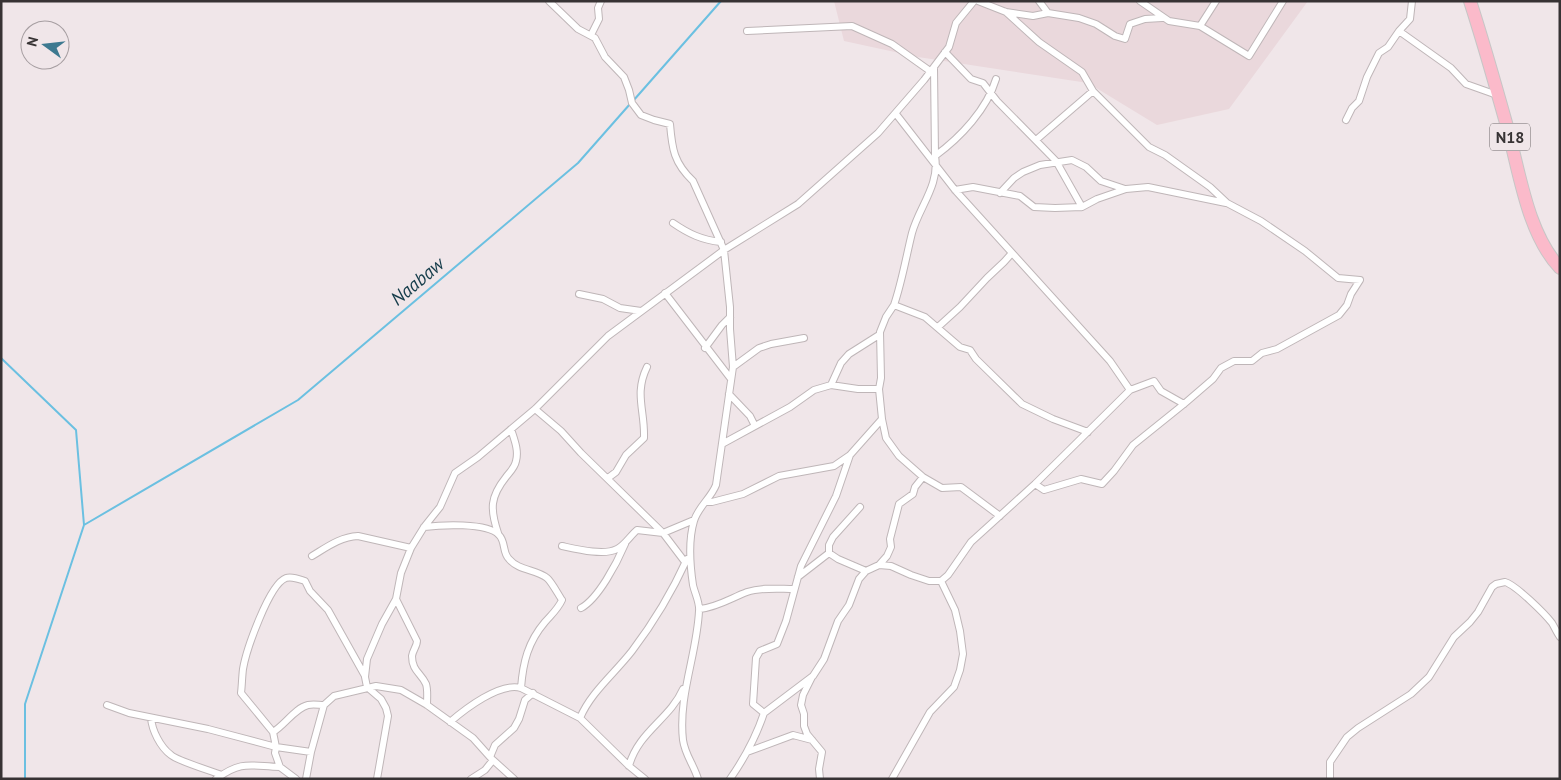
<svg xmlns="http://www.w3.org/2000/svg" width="1561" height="780" viewBox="0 0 1561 780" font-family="'PT Sans',sans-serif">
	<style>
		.built { fill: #ead8dc }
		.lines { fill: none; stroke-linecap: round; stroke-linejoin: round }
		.stream { stroke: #6bc0e1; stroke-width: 2 }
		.street-casing { stroke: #bfb6b8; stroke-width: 8 }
		.highway-casing { stroke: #c7c6c6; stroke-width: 14 }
		.street { stroke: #fff; stroke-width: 6 }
		.highway { stroke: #fbbaca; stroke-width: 12 }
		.labels { text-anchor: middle; stroke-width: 5; stroke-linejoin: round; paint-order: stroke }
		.shield { fill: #f0e6e9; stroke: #6e696a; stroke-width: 1 }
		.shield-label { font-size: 16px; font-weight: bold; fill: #373334 }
		.water-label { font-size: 19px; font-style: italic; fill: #153c4a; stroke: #f0e6e9 }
	</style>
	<rect width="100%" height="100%" fill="#f0e6e9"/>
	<path class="built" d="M 834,1 L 1308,1 L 1229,109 L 1157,125 L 1088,83 L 918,57 L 844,41 Z"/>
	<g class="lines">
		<path class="stream" d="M 633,101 L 721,1
			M 1,358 L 76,430 L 84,525 L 25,704 L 25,779
			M 84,525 L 298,400 L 578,163 L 630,104"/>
		<g class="street-casing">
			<path id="street" d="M 549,1 L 578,29 L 595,38 L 605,57 L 624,77 L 629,90 L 632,103 L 641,115 L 654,120 L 670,124 C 672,149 674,163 693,181 L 724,250 L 730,307 L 730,329 L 733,367 L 716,485 C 711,498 698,507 694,521 C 688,541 690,565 693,585 C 695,594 700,603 699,611 C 697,654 678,696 683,740 C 685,755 694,765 698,779
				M 978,1 L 1006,12 L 1033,16 L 1048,13 L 1079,18 L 1096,24 L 1115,36 L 1125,39 L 1130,24 L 1145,19 L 1162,18
				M 1039,1 L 1048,13
				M 1140,1 L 1169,21 L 1200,26 L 1249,56 L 1283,1
				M 1006,12 L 1039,42 L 1082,72 L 1093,91 L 1149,147 L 1165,155 L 1210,187 L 1227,203 L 1261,221 L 1305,251 L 1338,278 L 1360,280 L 1351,294 L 1347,305 L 1339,315 L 1277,349 L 1262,353 L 1252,361 L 1234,361 L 1221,368 L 1213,379 L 1184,404 L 1133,445 L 1114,471 L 1102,484 L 1081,479 L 1044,490 L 1035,484
				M 1200,26 L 1216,1
				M 747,31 L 852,26 L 892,44 L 930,71
				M 1399,31 L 1451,68 L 1466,84 L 1497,95
				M 591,35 L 599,19 L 598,8 L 601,1
				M 945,52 L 971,79 L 983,83 L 997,101 L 1056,161 L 1082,207
				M 1346,120 L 1352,108 L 1359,101 L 1367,77 L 1379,53 L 1388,47 L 1399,31 L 1410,19 L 1412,1
				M 1036,140 L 1093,91
				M 935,156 C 961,137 987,109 996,79
				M 955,190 L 973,187 L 1020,196 L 1034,207 L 1055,208 L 1082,207 L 1097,199 L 1126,189 L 1148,187 L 1226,203
				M 1000,193 L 1014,178 L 1023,172 L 1040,165 L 1072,160 L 1086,167 L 1101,181 L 1125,189
				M 673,223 C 689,234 702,240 721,242
				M 665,293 L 731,379
				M 579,294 L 603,299 L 620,308 L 641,311
				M 894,305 L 925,317 L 960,347 L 970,350 L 976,359 L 1022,404 L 1053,419 L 1088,432
				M 938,327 L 960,307 L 987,278 L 1004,262 L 1012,253
				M 705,348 L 722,325 L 730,317
				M 733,367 L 759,348 L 771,344 L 804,338
				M 831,385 L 841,363 L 849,354 L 879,335
				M 1130,390 L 1154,381 L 1161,391 L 1184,404
				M 729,394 L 750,416 L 755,426
				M 535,409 L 561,431 L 581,453 L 663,533 L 685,562
				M 882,419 L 886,438 L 899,456 L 923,477 L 942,488 L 961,487 L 1000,516
				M 722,444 L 790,407 L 814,390 L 831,385 L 858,389 L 879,389
				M 608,478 L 616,472 L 626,455 L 644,438 C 645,410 634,394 647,367
				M 706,502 L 712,502 L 743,494 L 779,476 L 834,466 L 850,455
				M 424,527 C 440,525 487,522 499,535 C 506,542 502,552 509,559 C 519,571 536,569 547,578 C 551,581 558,594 562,600 C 558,609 552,614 545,622 C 528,642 523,662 521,688
				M 498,533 C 490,509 490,497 506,477 C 510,472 515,467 516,461 C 519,450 514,439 511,429
				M 562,546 C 576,549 604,556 617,549 C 625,545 630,536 637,530 L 663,533 L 694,520
				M 829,553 L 829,545 L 833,537 L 860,507
				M 312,556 C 327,547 340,537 358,536 L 411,548
				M 879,565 L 887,556 L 891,547 L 890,539 L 899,504 L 913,494 L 915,487 L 923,477
				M 798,577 L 829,553 L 838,559 L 866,571
				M 396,599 L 417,641 C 417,646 413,650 412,656 C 412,671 421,673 426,684 C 428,690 427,698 427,705
				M 581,608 C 598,599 617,563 625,544
				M 700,609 C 718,607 731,598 747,592 C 762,587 779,589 794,589
				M 812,677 L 803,695 L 801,705 L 804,714 L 804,726 L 807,734 L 822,752 L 819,769 L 820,779
				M 107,705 L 129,713 L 208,729 L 276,747 L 311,752 L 324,705 L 334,696 L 376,686 L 401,690 L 427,705 L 473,738 L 490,757
				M 764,713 L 813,676 L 824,659 L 838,621 L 849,605 L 859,579 L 866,571 L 879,565 L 891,566 L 911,575 L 929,581 L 941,581 L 948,575 L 971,542 L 1035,484 L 1130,390 L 1110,361 L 955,190 L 896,114
				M 151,718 C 152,730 160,747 171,755 C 178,761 211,771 222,775
				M 580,718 C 591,692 615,673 632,651 C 654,622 672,592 687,559
				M 450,722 C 465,709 500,682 521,688 L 580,718 L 629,766 L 645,779
				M 273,732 C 285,725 295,708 308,705 C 313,704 319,705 324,705
				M 747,752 L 793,735 L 812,740
				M 493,760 L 514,779
				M 629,766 C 638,732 670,719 683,689
				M 216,779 C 242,760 250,766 280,767
				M 296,779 L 280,767 L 275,753 L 276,747 L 273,732 L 241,693 C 242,685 242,677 243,669 C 246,651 269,584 286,578 C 292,576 299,579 305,581 L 310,591 L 328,610 L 365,676
				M 306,779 L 311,752
				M 377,779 L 388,716 L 386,708 L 381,699 L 367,687 L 365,677 L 367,659 L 382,624 L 396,599 L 401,573 L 411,548 L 424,527 L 440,507 L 455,473 L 478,457 L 535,409 L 608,336 L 724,250 L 798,204 L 878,133 L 924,80 L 949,47 L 956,23 L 974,1
				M 471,779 L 485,770 L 493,760 L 490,757 L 495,745 L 514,728 L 519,719 L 525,700 L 533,693
				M 730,779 C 744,759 756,737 764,713 L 753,704 L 756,658 L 760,651 L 777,644 L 786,621 L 801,566 L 836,496 L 850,455 L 882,419 L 879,389 L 881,378 L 880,332 L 886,317 L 894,305 C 902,282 906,257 912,233 C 919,207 940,185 935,156 L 934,67
				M 892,779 L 930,712 L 954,687 L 960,670 L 963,654 L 960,631 L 955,610 L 941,581
				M 1330,779 L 1330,762 L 1347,737 L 1358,728 L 1411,694 L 1429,677 L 1454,637 L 1470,622 L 1478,612 L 1492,587 L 1496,584 L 1505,582 C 1516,585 1545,614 1552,623 C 1555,628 1557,633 1560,637"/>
		</g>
		<g class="highway-casing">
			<path id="highway" d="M 1470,1 C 1484,44 1496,87 1508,130 C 1520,175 1528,234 1560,268"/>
		</g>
		<use href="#street" class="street"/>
		<use href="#highway" class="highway"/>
	</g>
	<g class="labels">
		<rect class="shield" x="1490" y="123.5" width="40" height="27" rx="4"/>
		<g class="shield-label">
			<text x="1510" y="143">N18</text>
		</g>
		<g class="water-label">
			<text transform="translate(417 281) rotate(-40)" y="7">Naabaw</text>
		</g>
	</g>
	<rect width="1561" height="780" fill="none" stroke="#373334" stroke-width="5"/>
	<g transform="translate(45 45) rotate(285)"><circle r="24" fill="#f0e6e9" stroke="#a69ea1"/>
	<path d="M0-4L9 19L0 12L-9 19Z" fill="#3d7990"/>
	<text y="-8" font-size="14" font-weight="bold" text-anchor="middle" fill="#373334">N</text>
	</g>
</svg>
